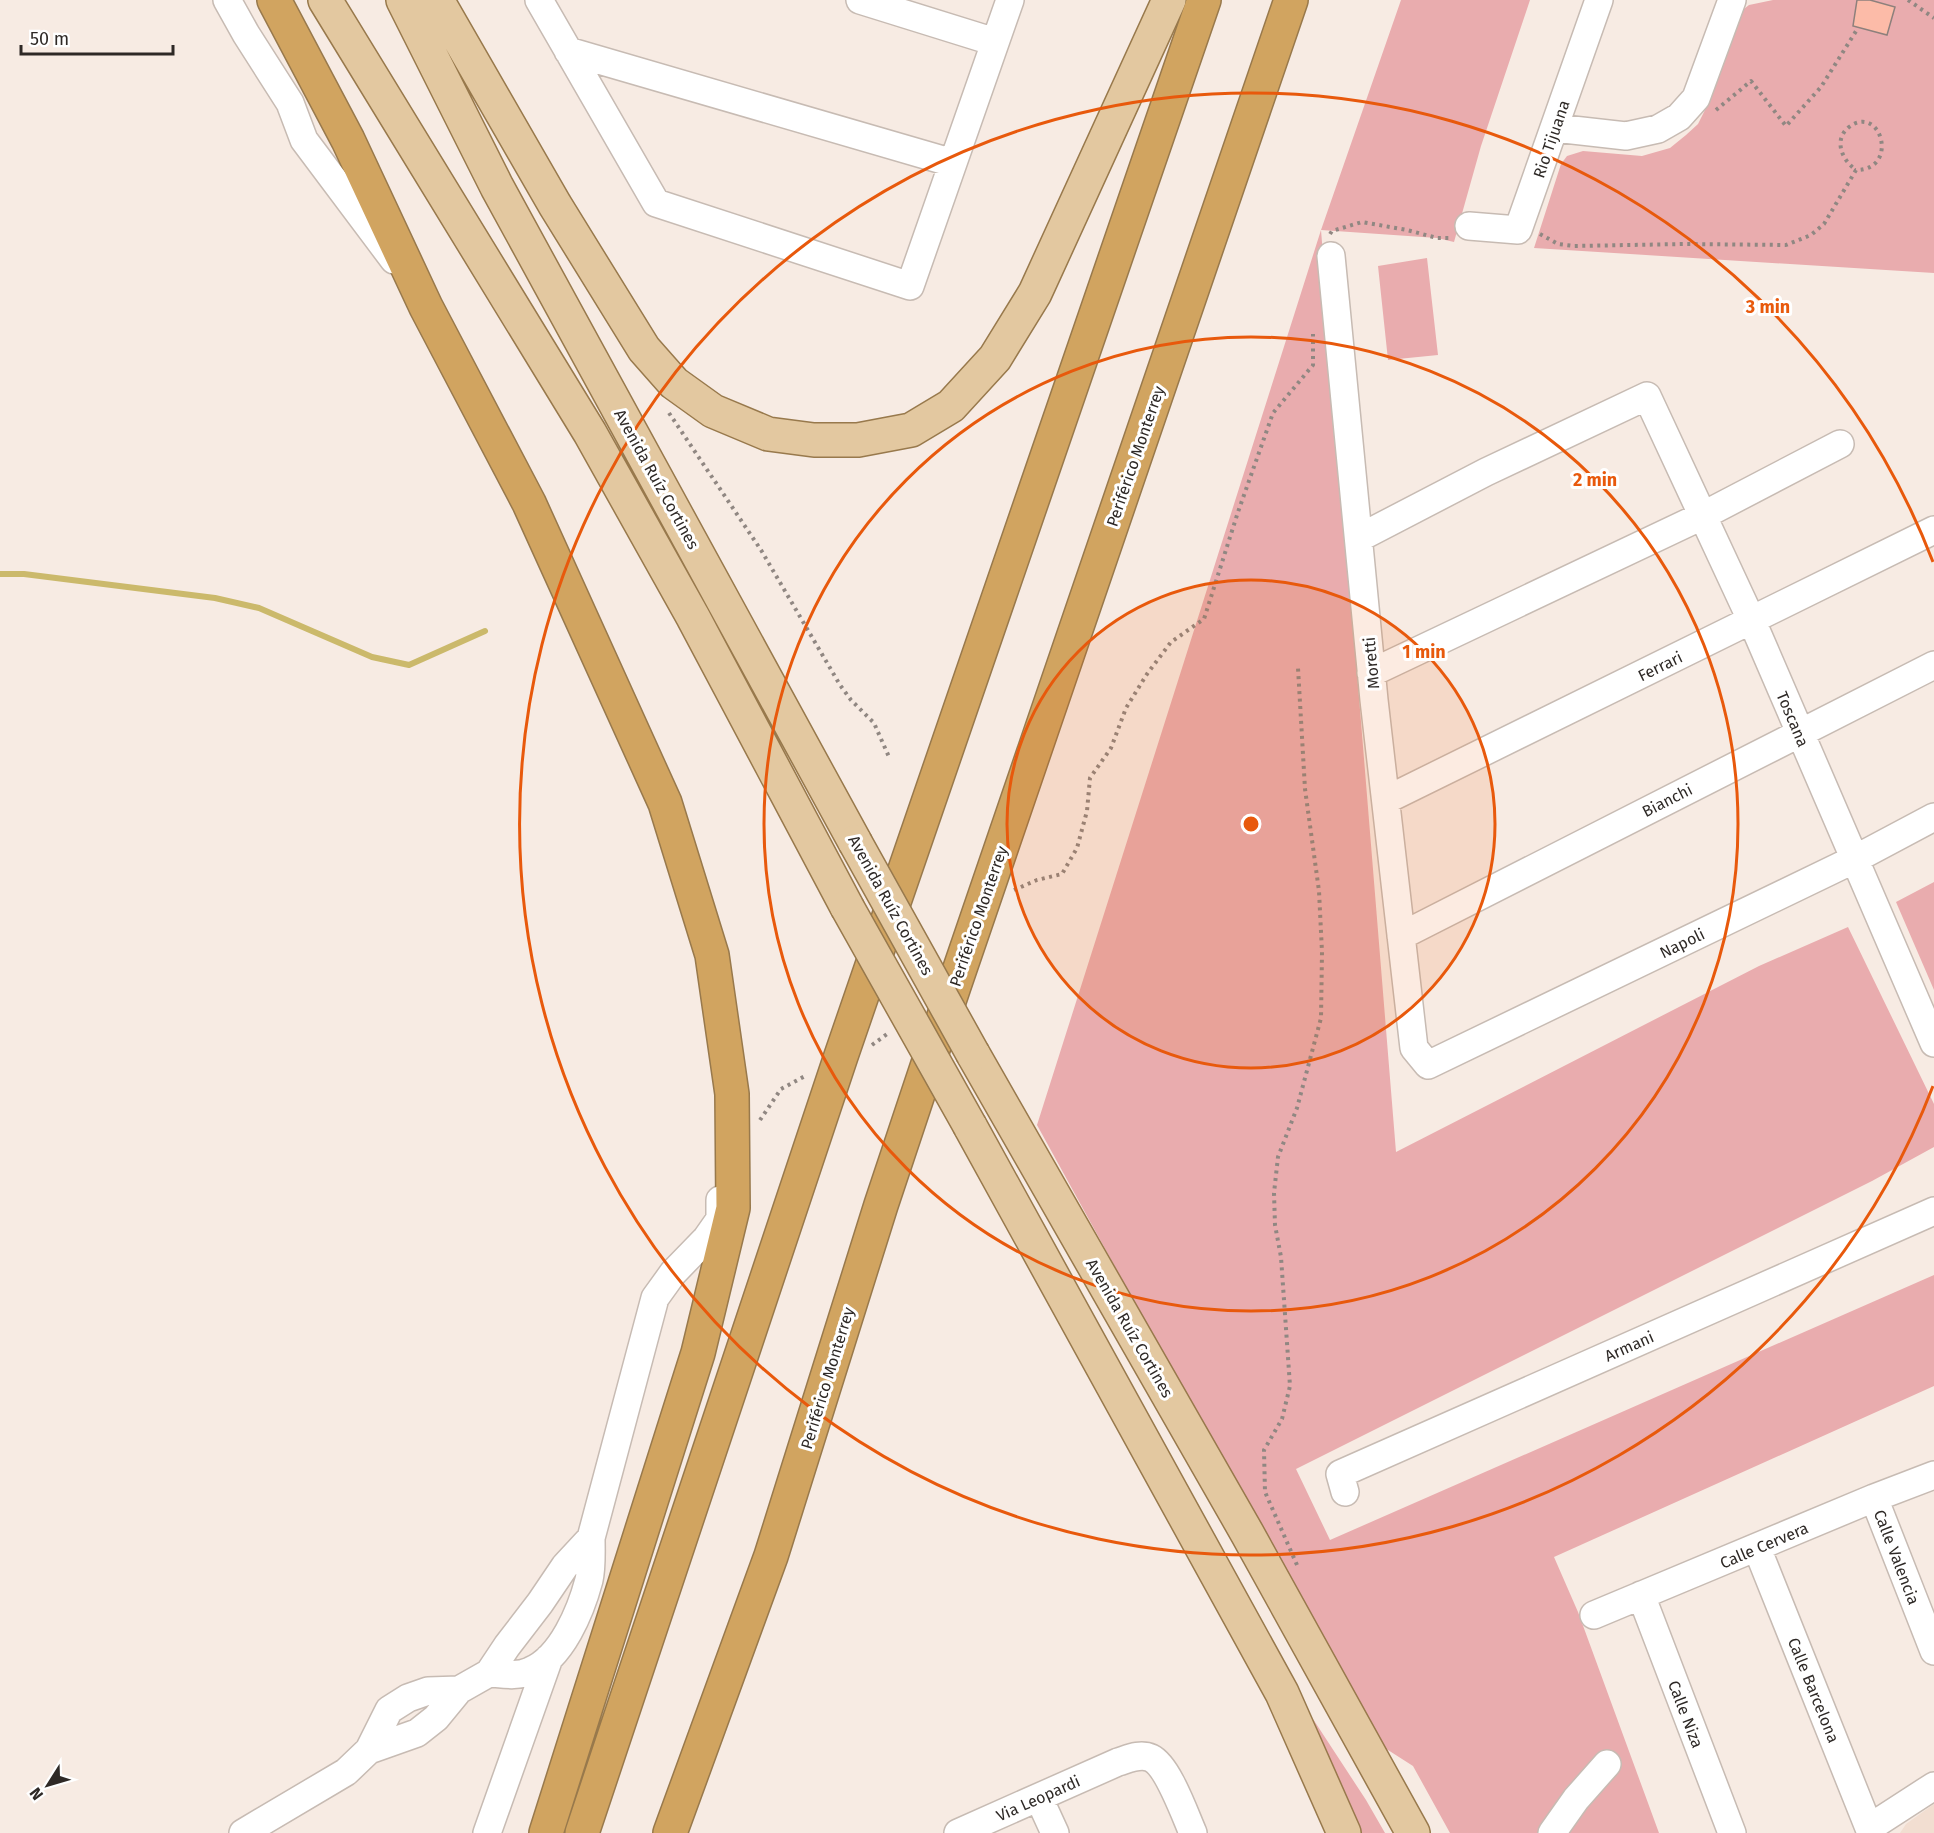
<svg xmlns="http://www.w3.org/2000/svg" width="1934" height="1833" viewBox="0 0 1934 1833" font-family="'Fira Sans',sans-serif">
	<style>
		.built { fill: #f2ded1 }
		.green { fill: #e9acae }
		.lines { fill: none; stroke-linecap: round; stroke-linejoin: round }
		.stream { stroke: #cbb96b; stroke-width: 6 }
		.building { fill: #fcbba8; stroke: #8d807c; stroke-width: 1.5 }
		.minor-casing { stroke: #c7bbb3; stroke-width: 30 }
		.major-casing { stroke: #98794c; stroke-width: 36 }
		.highway-casing { stroke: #98794c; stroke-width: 36 }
		.path { stroke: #908782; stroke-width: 4; stroke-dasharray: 3 4.5; stroke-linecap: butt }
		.minor { stroke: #fff; stroke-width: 27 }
		.major { stroke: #e3c8a0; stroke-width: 33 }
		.highway { stroke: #d1a460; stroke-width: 33 }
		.major-bridge-casing { stroke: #98794c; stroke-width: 36; stroke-linecap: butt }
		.major-bridge { stroke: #e3c8a0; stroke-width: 33 }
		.ring { fill: none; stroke: #e8590c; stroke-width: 3 }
		.labels { text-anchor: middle; stroke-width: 6; stroke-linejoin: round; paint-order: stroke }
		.street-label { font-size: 16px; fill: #2e2926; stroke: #fff }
		.centre { fill: #e8590c; stroke: #fff; stroke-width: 3 }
		.ring-label { font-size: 18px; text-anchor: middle; font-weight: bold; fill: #e8590c; stroke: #fff; stroke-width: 6; stroke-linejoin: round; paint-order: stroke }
	</style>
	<rect width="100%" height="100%" fill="#f7ebe3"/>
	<path class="built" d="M 1934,1804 L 1934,1833 L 1900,1833 L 1906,1824 Z"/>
	<path class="green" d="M 1401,0 L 1530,0 L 1481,146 L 1454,242 L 1437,238 L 1321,230 L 1396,1152 L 1759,966 L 1848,927 L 1934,1104 L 1934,1147 L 1872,1181 L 1296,1469 L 1330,1540 L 1934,1275 L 1934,1386 L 1554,1557 L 1578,1612 L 1659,1833 L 1450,1833 L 1413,1766 L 1377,1743 L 1037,1125 L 1321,230 Z
		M 1773,0 L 1934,0 L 1934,273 L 1534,248 L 1561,164 L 1567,156 L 1583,151 L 1642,156 L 1670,148 L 1686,135 L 1698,124 L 1708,104 L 1740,12 L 1749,5 Z
		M 1427,258 L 1438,355 L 1388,360 L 1378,266 Z
		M 1934,882 L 1934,990 L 1896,902 Z
		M 1313,1719 L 1366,1800 L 1385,1833 L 1358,1833 Z"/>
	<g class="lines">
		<path class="stream" d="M 0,574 L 24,574 L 215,598 L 259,608 L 372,657 L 409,665 L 485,631"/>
	</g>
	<path class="building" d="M 1857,0 L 1870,0 L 1895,7 L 1887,35 L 1853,26 Z"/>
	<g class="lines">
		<g class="minor-casing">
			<path id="minor" d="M 227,0 L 246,34 L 290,103 L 304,140 L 394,260
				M 539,0 L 656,203 L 910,286 L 1010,0
				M 860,0 L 995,42
				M 568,51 L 953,163
				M 1555,128 L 1626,136 L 1658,129 L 1679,117 L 1696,98 L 1732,0
				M 1469,226 L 1518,230 L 1599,0
				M 1331,256 L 1374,700 L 1414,1048 L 1428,1065 L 1855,859 L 1934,817
				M 1359,538 L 1486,472 L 1647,396 L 1755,628 L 1934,1043
				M 1371,673 L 1702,516 L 1840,444
				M 1386,800 L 1934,530
				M 1401,936 L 1934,665
				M 1345,1492 L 1340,1474 L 1934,1211
				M 1874,1498 L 1934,1651
				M 1757,1548 L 1871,1833
				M 1641,1595 L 1732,1833
				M 1594,1615 L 1874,1498 L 1934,1475
				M 489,1673 C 503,1674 517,1677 530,1671 C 562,1658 581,1610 589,1580 C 592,1567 591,1551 591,1538 L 655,1298 L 673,1273 L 706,1239 L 720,1219 L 720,1200
				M 369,1750 L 417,1733 L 436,1718 L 459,1690 L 489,1673 L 507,1646 L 540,1603 L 565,1566 L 591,1538
				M 1039,1798 L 1055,1833
				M 1869,1828 L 1934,1786
				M 243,1833 L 346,1772 L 369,1750 L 389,1710 L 408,1698 L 428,1691 L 459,1690
				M 487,1833 L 549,1658
				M 958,1833 L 1118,1762 C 1128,1759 1140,1753 1151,1758 C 1168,1766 1185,1815 1193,1833
				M 1552,1833 L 1576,1799 L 1607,1764"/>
		</g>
		<g class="major-casing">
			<path id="major" d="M 325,0 L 590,433 L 693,617 L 847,907
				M 403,0 L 497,187 L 855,842
				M 437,0 L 555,205 L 644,349 L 674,383 L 713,411 L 768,434 L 814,440 L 858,440 L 911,430 L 951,406 L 995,358 L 1035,293 L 1169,0
				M 973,1054 L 1247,1533 L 1413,1833
				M 970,1126 L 1282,1693 L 1344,1833"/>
		</g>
		<g class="highway-casing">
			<path id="highway" d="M 274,0 L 348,140 L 426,307 L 529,503 L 665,803 L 712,955 L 732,1094 L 733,1208 L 698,1353 L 546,1833
				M 582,1833 L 841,1056 L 1204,0
				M 670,1833 L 771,1556 L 881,1205 L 954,986 L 1291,0"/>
		</g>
		<path class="path" d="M 1908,0 L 1934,18
			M 1716,110 L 1751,81 L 1786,126 L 1821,87 L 1858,28
			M 1330,234 L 1332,231 L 1362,222 L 1407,230 L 1437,238 L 1450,238
			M 1540,234 L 1558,244 L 1574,246 L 1685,244 L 1786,245 L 1811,235 L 1824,224 L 1856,170 C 1900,170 1881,103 1849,127 C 1833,140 1842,160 1856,170
			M 669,413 L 761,550 L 840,685 L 851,700 L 874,723 L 889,757
			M 1014,890 L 1037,880 L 1062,874 L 1077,848 L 1087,811 L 1090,778 L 1111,748 L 1126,708 L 1147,674 L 1171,642 L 1204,619 L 1238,512 L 1273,413 L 1313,365 L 1313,334
			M 872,1045 L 890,1032
			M 760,1120 L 781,1089 L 807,1075
			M 1297,1565 L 1265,1492 L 1264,1450 L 1282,1419 L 1290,1386 L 1281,1257 L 1275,1225 L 1274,1193 L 1278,1157 L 1297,1108 L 1321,1018 L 1322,952 L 1319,891 L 1305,789 L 1298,668"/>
		<use href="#minor" class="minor"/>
		<use href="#major" class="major"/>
		<use href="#highway" class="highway"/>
		<g class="major-bridge-casing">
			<path id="major-bridge" d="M 855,842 L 973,1054
				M 847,907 L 970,1126"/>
		</g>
		<use href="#major-bridge" class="major-bridge"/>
	</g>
	<circle cx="1251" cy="824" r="244" fill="#e8590c" fill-opacity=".12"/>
	<g class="ring">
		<circle cx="1251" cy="824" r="244"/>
		<circle cx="1251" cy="824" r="487"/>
		<path d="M1933 1086A731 731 0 1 1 1933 562"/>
	</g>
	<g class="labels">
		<g class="street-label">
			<text transform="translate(1551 139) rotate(-71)" y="6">Rio Tijuana</text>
			<text transform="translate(1135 456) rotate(-71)" y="6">Periférico Monterrey</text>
			<text transform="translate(657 479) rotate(61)" y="6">Avenida Ruíz Cortines</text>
			<text transform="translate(1371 663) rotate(-95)" y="6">Moretti</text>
			<text transform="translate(1660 666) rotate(-26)" y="6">Ferrari</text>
			<text transform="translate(1793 719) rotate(67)" y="6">Toscana</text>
			<text transform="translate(1667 800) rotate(-27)" y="6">Bianchi</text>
			<text transform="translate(891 905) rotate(61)" y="6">Avenida Ruíz Cortines</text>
			<text transform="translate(978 916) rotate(-71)" y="6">Periférico Monterrey</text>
			<text transform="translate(1682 943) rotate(-26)" y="6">Napoli</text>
			<text transform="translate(1130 1328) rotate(60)" y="6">Avenida Ruíz Cortines</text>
			<text transform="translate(1629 1346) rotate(-24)" y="6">Armani</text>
			<text transform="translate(827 1378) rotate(-73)" y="6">Periférico Monterrey</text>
			<text transform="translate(1764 1545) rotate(-23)" y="6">Calle Cervera</text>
			<text transform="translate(1897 1557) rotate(69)" y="6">Calle Valencia</text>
			<text transform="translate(1814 1690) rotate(68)" y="6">Calle Barcelona</text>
			<text transform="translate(1686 1714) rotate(69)" y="6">Calle Niza</text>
			<text transform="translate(1038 1798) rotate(-24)" y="6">Via Leopardi</text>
		</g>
	</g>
	<circle cx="1251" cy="824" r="9" class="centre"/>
	<g class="ring-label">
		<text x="1768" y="313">3 min</text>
		<text x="1595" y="486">2 min</text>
		<text x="1424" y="658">1 min</text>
	</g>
	<g transform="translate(48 1785) rotate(233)" stroke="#ffffff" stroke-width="4.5" paint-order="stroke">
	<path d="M0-4.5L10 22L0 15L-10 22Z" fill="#2e2926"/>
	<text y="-9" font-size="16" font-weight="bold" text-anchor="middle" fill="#2e2926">N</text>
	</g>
	<path d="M21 45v9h152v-9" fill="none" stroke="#2e2926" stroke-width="3"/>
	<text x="30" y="45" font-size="18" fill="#2e2926" stroke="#ffffff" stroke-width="4.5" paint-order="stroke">50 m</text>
</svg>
